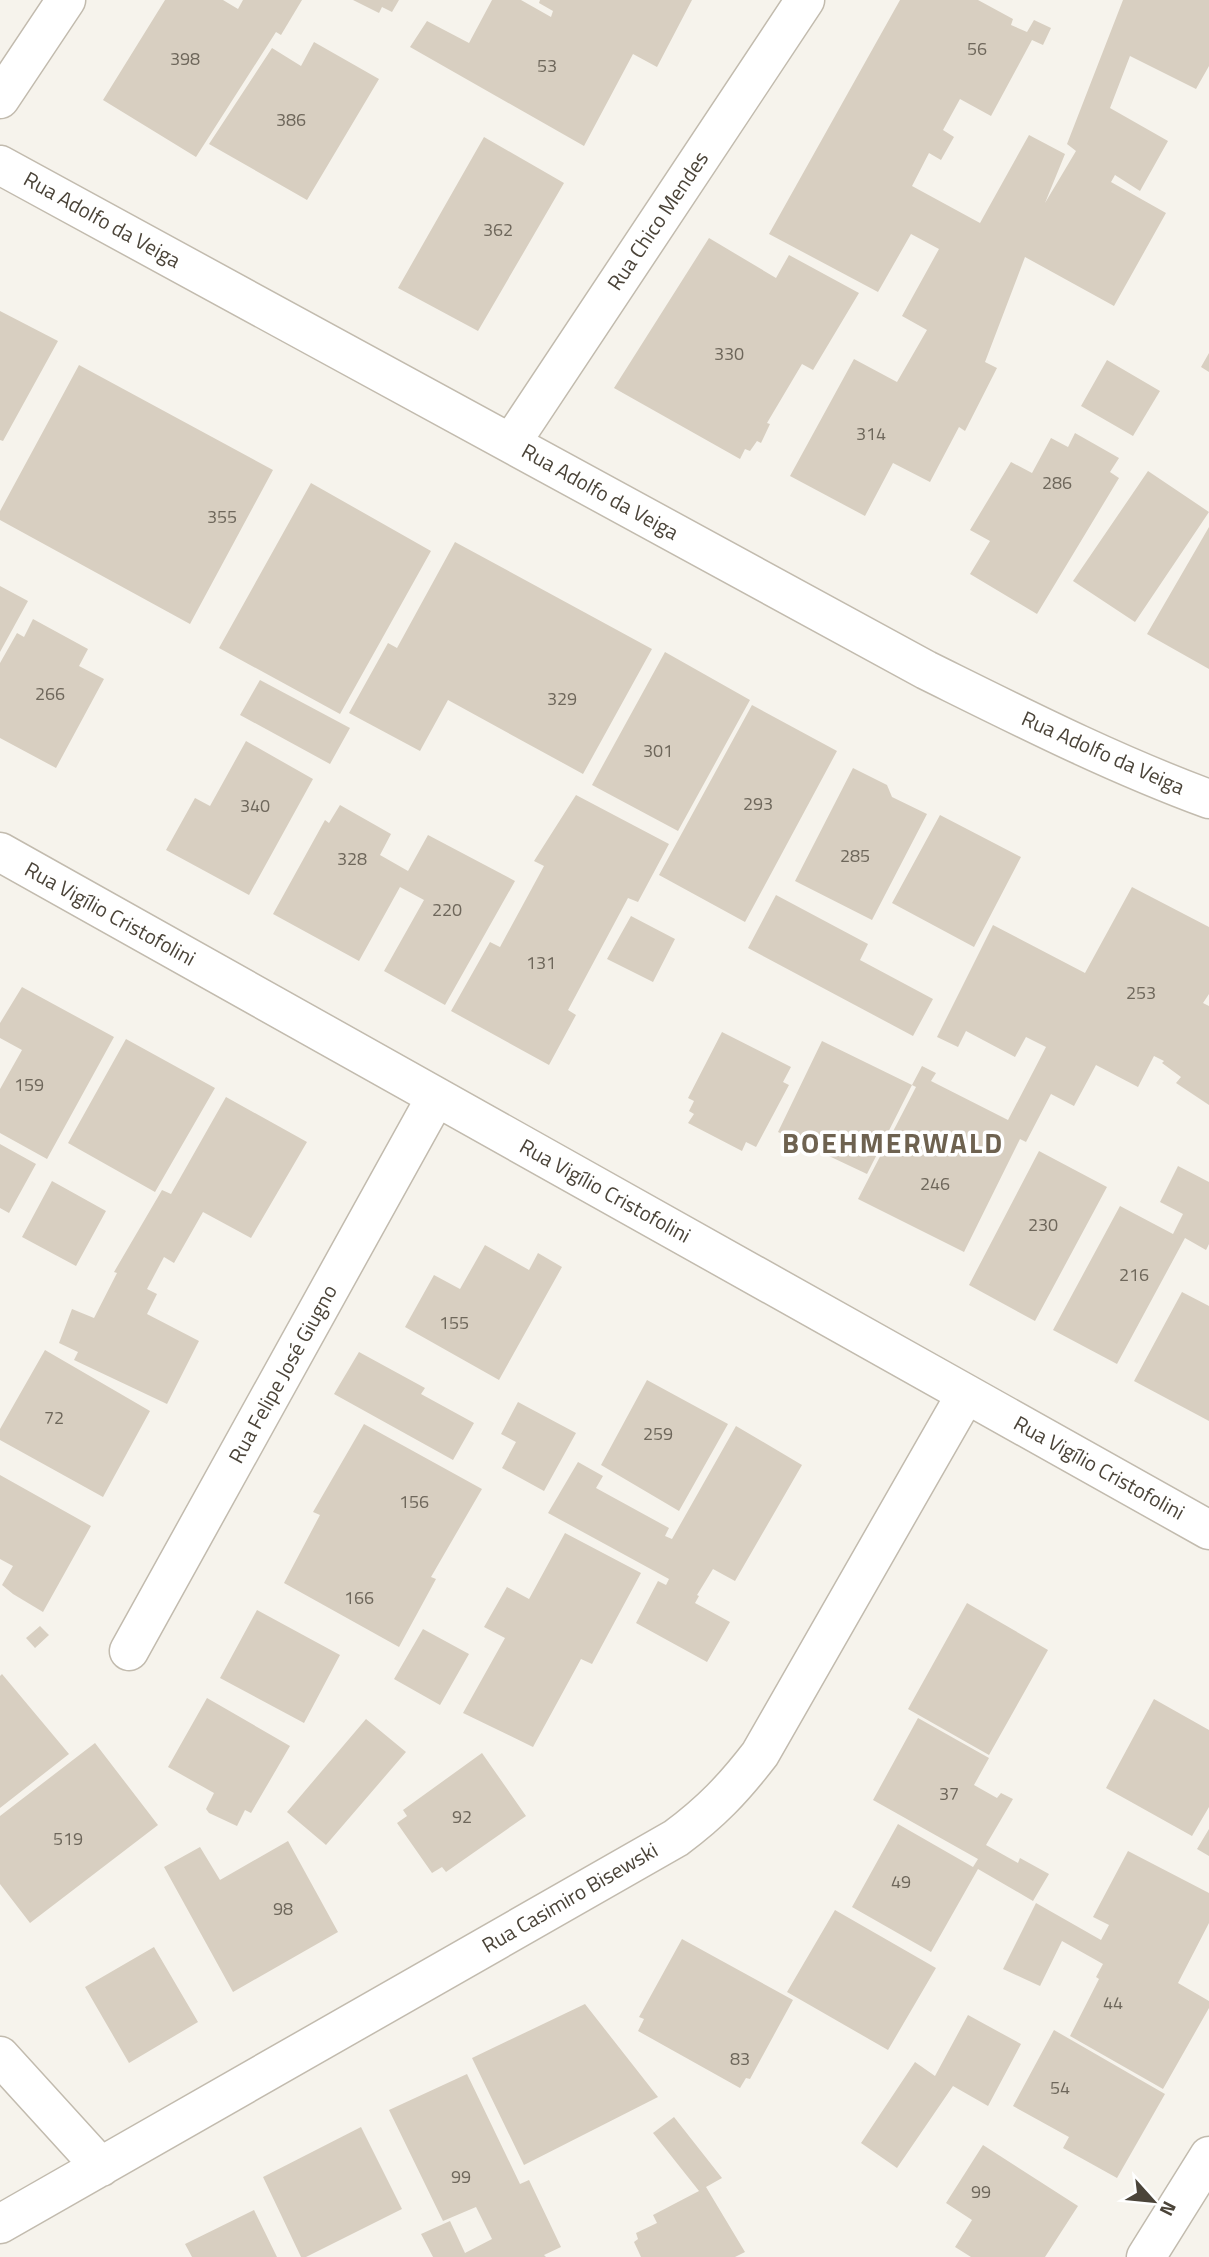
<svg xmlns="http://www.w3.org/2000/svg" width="1209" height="2257" viewBox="0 0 1209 2257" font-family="'Titillium Web',sans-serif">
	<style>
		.building { fill: #d8cfc1 }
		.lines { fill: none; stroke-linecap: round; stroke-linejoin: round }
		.minor-casing { stroke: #c2bbae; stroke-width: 41 }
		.minor { stroke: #fff; stroke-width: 38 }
		.labels { text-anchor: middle; stroke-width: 7; stroke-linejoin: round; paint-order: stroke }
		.number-label { font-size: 18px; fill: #6e675b }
		.street-label { font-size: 21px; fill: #4b4439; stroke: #fff }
		.district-label { font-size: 28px; font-weight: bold; letter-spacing: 2px; fill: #6e6250; stroke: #fff }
	</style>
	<rect width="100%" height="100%" fill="#f6f3ec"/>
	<path class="building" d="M 165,0 L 223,0 L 238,9 L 243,0 L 302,0 L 281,35 L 276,32 L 196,157 L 103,100 Z
		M 353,0 L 399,0 L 392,12 L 382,7 L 379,13 Z
		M 492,0 L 521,0 L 551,17 L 553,11 L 539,3 L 540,0 L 692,0 L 657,67 L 633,54 L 584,146 L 410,47 L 427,21 L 469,43 Z
		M 900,0 L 978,0 L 1013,19 L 1011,25 L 1027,32 L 1034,20 L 1051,28 L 1043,45 L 1032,40 L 991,116 L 960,99 L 943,130 L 954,137 L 941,160 L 929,153 L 912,186 L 980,223 L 1029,135 L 1065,154 L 1045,203 L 1076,151 L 1067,144 L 1123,0 L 1209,0 L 1209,66 L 1196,89 L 1130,56 L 1110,108 L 1168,141 L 1140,191 L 1115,175 L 1111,182 L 1166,213 L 1114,306 L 1025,257 L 985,362 L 997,368 L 965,431 L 959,427 L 930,482 L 893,463 L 865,516 L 790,476 L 854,359 L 897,382 L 927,330 L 902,316 L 939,249 L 911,234 L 878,292 L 769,234 Z
		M 314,42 L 379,79 L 307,200 L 209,144 L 272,48 L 301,66 Z
		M 484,137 L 564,183 L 478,331 L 398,288 Z
		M 709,238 L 776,278 L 789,255 L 859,293 L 813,370 L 802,364 L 767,423 L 770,424 L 761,443 L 757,441 L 750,451 L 745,449 L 740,459 L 614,388 Z
		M 0,311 L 58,341 L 3,441 L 0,440 Z
		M 1209,353 L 1209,372 L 1201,367 Z
		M 1107,360 L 1160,391 L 1133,436 L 1081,406 Z
		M 79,365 L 273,470 L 190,624 L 0,520 L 0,511 Z
		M 1075,433 L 1119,458 L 1110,472 L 1119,478 L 1037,614 L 970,574 L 990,541 L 970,530 L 1011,462 L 1032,473 L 1051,438 L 1068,447 Z
		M 1148,471 L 1209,512 L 1135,622 L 1073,581 Z
		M 311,483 L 431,551 L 340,714 L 219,648 Z
		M 1209,527 L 1209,669 L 1147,634 Z
		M 455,542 L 652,649 L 583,774 L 448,700 L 420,751 L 349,713 L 388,643 L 397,648 Z
		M 0,586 L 28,601 L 0,652 Z
		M 33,619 L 88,649 L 79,666 L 104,679 L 56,768 L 0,738 L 0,663 L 17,633 L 24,637 Z
		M 665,652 L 750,700 L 678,831 L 592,785 Z
		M 260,680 L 350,728 L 330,764 L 240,715 Z
		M 752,705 L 837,751 L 745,922 L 659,875 Z
		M 246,741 L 313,779 L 249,895 L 166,850 L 195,798 L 210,806 Z
		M 853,768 L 887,785 L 892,797 L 927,814 L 872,920 L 795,881 Z
		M 576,795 L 669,844 L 638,902 L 628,898 L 568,1010 L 576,1015 L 549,1065 L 451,1011 L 490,942 L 500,947 L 544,866 L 534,861 Z
		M 340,805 L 391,834 L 380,855 L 408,871 L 428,835 L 515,881 L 445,1005 L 384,971 L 424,900 L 400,887 L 359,961 L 273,914 L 325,820 L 329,823 Z
		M 940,815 L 1021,857 L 974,947 L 892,903 Z
		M 1132,887 L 1209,927 L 1209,994 L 1203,1003 L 1209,1006 L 1209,1105 L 1176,1083 L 1181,1077 L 1162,1063 L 1164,1061 L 1154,1056 L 1138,1087 L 1096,1065 L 1074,1106 L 1051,1094 L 1026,1142 L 1020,1139 L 964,1252 L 858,1199 L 916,1087 L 912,1085 L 867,1174 L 778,1132 L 822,1041 L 912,1085 L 922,1066 L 936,1073 L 931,1081 L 1008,1120 L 1046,1047 L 1026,1037 L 1015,1057 L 966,1031 L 958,1047 L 937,1037 L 993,925 L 1085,973 Z
		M 776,895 L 868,944 L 860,960 L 933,999 L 913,1036 L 748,948 Z
		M 631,916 L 675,939 L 653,982 L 607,959 Z
		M 22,987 L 114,1037 L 47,1159 L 0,1133 L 0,1089 L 22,1050 L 0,1038 L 0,1023 Z
		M 722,1032 L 791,1067 L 783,1082 L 789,1085 L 756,1147 L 746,1142 L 742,1151 L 688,1123 L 694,1114 L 689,1111 L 694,1101 L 688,1098 Z
		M 126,1039 L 215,1088 L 155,1192 L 68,1143 Z
		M 226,1097 L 307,1142 L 251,1238 L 203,1212 L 174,1263 L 164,1257 L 147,1289 L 157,1294 L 147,1314 L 199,1341 L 167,1404 L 74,1360 L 78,1352 L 59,1343 L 72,1309 L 94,1318 L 117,1273 L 114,1272 L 162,1190 L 171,1194 Z
		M 0,1144 L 36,1164 L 9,1213 L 0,1208 Z
		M 1039,1151 L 1107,1187 L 1035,1321 L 969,1285 Z
		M 1178,1166 L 1209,1182 L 1209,1244 L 1206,1250 L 1185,1238 L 1117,1364 L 1053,1330 L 1120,1206 L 1173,1234 L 1183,1214 L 1160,1202 Z
		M 52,1181 L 106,1211 L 76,1266 L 22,1237 Z
		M 485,1245 L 529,1270 L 538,1253 L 562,1267 L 499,1380 L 405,1327 L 434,1275 L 460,1289 Z
		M 1182,1292 L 1209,1306 L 1209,1421 L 1134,1381 Z
		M 45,1350 L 150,1411 L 103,1497 L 0,1440 L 0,1429 Z
		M 359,1352 L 425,1388 L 421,1394 L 474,1423 L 453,1460 L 334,1394 Z
		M 647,1380 L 728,1424 L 679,1511 L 601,1465 Z
		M 518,1402 L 576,1433 L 544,1491 L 502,1468 L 516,1442 L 501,1434 Z
		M 364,1424 L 482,1489 L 431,1577 L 436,1579 L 399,1647 L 284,1583 L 320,1515 L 313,1512 Z
		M 736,1426 L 802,1465 L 735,1581 L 713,1569 L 697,1595 L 699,1596 L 695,1603 L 730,1622 L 707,1662 L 636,1623 L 658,1581 L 666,1585 L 669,1579 L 548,1513 L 578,1462 L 603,1476 L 596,1488 L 669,1528 L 665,1536 L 672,1539 Z
		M 0,1475 L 91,1526 L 43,1612 L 13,1594 L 2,1585 L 13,1566 L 0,1559 Z
		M 565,1533 L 641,1573 L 592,1664 L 581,1659 L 533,1747 L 463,1713 L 505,1638 L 484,1627 L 507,1587 L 529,1599 Z
		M 967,1603 L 1048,1650 L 989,1755 L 908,1709 Z
		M 257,1610 L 340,1655 L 304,1723 L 220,1678 Z
		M 40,1626 L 49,1635 L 35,1648 L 26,1638 Z
		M 423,1629 L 469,1654 L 440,1705 L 394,1679 Z
		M 2,1674 L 69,1754 L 0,1808 L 0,1676 Z
		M 207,1698 L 290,1746 L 251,1813 L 245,1810 L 237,1826 L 209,1813 L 206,1809 L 214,1793 L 168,1767 Z
		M 1154,1699 L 1209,1730 L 1209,1807 L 1192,1836 L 1106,1788 Z
		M 918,1718 L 989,1758 L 974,1785 L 997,1798 L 1001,1793 L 1013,1799 L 986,1845 L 1018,1863 L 1020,1858 L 1049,1874 L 1033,1901 L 978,1869 L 931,1952 L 852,1907 L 898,1824 L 973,1867 L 978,1859 L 873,1800 Z
		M 366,1719 L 406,1752 L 326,1845 L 287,1812 Z
		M 95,1743 L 158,1825 L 30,1923 L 0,1884 L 0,1816 Z
		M 482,1753 L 526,1816 L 446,1872 L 442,1867 L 432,1873 L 397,1823 L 407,1816 L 403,1810 Z
		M 1209,1829 L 1209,1856 L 1197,1849 Z
		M 288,1841 L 338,1932 L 233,1992 L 164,1867 L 200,1847 L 220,1880 Z
		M 1128,1851 L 1209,1893 L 1209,1923 L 1178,1983 L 1209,2001 L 1209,2008 L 1163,2089 L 1070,2036 L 1099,1979 L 1096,1977 L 1103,1964 L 1062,1941 L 1040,1986 L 1003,1969 L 1036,1903 L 1101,1940 L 1109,1925 L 1093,1917 Z
		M 835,1910 L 936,1968 L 888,2050 L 787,1992 Z
		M 682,1939 L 793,2000 L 750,2079 L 746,2078 L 740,2088 L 638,2031 L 644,2019 L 639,2017 Z
		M 154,1947 L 198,2022 L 129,2063 L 85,1987 Z
		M 585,2004 L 658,2097 L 524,2165 L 472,2058 Z
		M 968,2015 L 1021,2044 L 988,2106 L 953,2086 L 897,2168 L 861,2143 L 915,2062 L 935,2076 Z
		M 1054,2030 L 1165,2094 L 1117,2178 L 1063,2148 L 1069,2137 L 1013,2106 Z
		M 467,2074 L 520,2184 L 529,2180 L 561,2247 L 544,2255 L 546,2257 L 433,2257 L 421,2234 L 450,2221 L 465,2253 L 492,2239 L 476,2207 L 443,2221 L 389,2110 Z
		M 674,2117 L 722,2178 L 706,2187 L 745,2252 L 735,2257 L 641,2257 L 634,2242 L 638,2239 L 636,2233 L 657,2223 L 653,2215 L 699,2191 L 653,2133 Z
		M 361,2127 L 402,2209 L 306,2257 L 301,2257 L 263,2177 Z
		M 983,2145 L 1078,2206 L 1045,2257 L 971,2257 L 955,2247 L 972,2220 L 946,2203 Z
		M 254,2210 L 277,2257 L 192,2257 L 185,2244 Z"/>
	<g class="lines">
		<g class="minor-casing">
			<path id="minor" d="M 0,99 L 66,0
				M 0,165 L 926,670 C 1019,716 1111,763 1209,799
				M 511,443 L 805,0
				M 0,852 L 1209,1530
				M 129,1651 L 436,1097
				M 0,2056 L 101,2167
				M 0,2224 L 676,1838 C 711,1812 733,1789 760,1754 L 966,1394
				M 1146,2257 L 1209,2156"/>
		</g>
		<use href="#minor" class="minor"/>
	</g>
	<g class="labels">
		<g class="number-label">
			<text x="977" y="55">56</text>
			<text x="185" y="65">398</text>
			<text x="547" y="72">53</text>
			<text x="291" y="126">386</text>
			<text x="498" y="236">362</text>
			<text x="729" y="360">330</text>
			<text x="871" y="440">314</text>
			<text x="1057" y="489">286</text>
			<text x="222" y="523">355</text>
			<text x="50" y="700">266</text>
			<text x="562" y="705">329</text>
			<text x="658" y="757">301</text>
			<text x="758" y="810">293</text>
			<text x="255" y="812">340</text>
			<text x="855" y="862">285</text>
			<text x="352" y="865">328</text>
			<text x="447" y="916">220</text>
			<text x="541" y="969">131</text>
			<text x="1141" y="999">253</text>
			<text x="29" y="1091">159</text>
			<text x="935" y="1190">246</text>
			<text x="1043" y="1231">230</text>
			<text x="1134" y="1281">216</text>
			<text x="454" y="1329">155</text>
			<text x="54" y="1424">72</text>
			<text x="658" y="1440">259</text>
			<text x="414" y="1508">156</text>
			<text x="359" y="1604">166</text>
			<text x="949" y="1800">37</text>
			<text x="462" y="1823">92</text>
			<text x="68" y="1845">519</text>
			<text x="901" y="1888">49</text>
			<text x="283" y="1915">98</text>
			<text x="1113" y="2009">44</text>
			<text x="740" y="2065">83</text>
			<text x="1060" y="2094">54</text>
			<text x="461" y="2183">99</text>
			<text x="981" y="2198">99</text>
		</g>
		<g class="street-label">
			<text transform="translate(102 220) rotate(29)" y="7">Rua Adolfo da Veiga</text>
			<text transform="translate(658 221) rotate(-56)" y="7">Rua Chico Mendes</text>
			<text transform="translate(600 492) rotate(29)" y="7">Rua Adolfo da Veiga</text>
			<text transform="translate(1103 753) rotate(24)" y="7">Rua Adolfo da Veiga</text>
			<text transform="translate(110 914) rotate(29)" y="7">Rua Vigílio Cristofolini</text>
			<text transform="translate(605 1191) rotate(29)" y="7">Rua Vigílio Cristofolini</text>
			<text transform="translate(283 1374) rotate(-61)" y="7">Rua Felipe José Giugno</text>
			<text transform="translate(1099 1468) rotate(29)" y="7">Rua Vigílio Cristofolini</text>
			<text transform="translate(570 1898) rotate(-30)" y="7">Rua Casimiro Bisewski</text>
		</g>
		<g class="district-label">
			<text x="893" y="1153">BOEHMERWALD</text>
		</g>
	</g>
	<g transform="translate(1153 2201) rotate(117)" stroke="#ffffff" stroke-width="5" paint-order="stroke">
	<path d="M0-5L12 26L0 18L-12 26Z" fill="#4b4439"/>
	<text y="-10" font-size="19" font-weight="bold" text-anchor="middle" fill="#4b4439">N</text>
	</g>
</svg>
